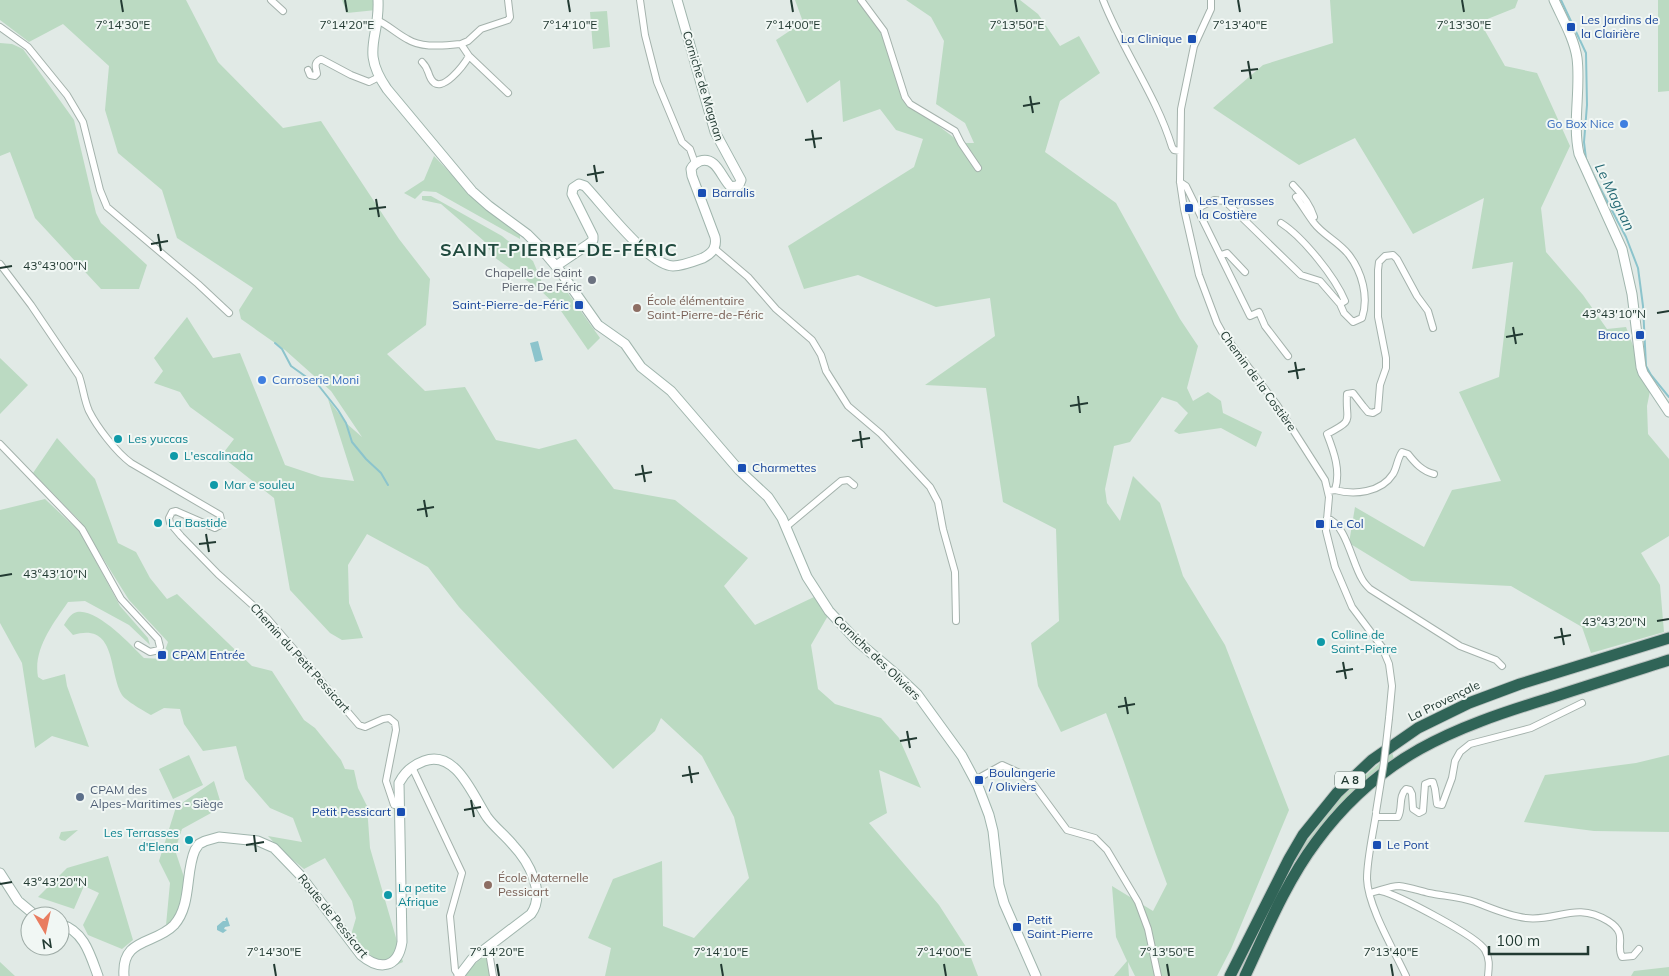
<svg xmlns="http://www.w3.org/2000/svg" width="1669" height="976" viewBox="0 0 1669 976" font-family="Mulish,sans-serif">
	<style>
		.green { fill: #bbdac2 }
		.water { fill: #8cc4cc }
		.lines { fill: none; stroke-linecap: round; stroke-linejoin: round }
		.stream { stroke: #8cc4cc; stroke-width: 2 }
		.street-casing { stroke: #a4b2ac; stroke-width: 8 }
		.secondary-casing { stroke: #a0b5ad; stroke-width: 11 }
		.highway-casing { stroke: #bdc4c2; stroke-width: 13 }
		.street { stroke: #fff; stroke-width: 6 }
		.secondary { stroke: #fff; stroke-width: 9 }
		.highway { stroke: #306457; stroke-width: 11 }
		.street-bridge-casing { stroke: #a4b2ac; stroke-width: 8; stroke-linecap: butt }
		.street-bridge { stroke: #fff; stroke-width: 6 }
		.ticks { fill: none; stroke: #223a32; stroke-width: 2 }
		.transit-dot { fill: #1a4fb4; stroke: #f1f7f4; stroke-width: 2 }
		.shop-dot { fill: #3f7fe0; stroke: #f1f7f4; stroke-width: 2 }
		.worship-dot { fill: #6b7280; stroke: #f1f7f4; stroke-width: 2 }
		.education-dot { fill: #8d6e63; stroke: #f1f7f4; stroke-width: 2 }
		.culture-dot { fill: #0f9aa8; stroke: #f1f7f4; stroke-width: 2 }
		.service-dot { fill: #5c6f8a; stroke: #f1f7f4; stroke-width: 2 }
		.labels { text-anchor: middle; stroke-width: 4; stroke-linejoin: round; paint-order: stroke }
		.shield { fill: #f1f7f4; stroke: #60736c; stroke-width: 1 }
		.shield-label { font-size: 11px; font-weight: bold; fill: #223a32 }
		.transit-label { font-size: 12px; fill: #164399; stroke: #f1f7f4; text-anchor: start }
		.street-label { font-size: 12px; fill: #223a32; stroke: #f1f7f4 }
		.shop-label { font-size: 12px; fill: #366cbe; stroke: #f1f7f4; text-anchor: end }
		.worship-label { font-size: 12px; fill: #5b616d; stroke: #f1f7f4; text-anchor: end }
		.education-label { font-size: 12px; fill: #785e54; stroke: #f1f7f4; text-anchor: start }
		.culture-label { font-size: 12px; fill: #0d838f; stroke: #f1f7f4; text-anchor: start }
		.service-label { font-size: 12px; fill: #4e5e75; stroke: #f1f7f4; text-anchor: start }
		.water-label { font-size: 14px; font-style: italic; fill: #216671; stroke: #f1f7f4 }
		.district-label { font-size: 18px; font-weight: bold; letter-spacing: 1px; fill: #204a3e; stroke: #f1f7f4 }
		.ticks-label { font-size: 12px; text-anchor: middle; fill: #223a32; stroke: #f1f7f4; stroke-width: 4; stroke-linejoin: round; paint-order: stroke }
	</style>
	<rect width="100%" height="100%" fill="#e1eae6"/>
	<path class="green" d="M 0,0 L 186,0 L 218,62 L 283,128 L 321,121 L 399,239 L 430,279 L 426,325 L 387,354 L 425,391 L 465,387 L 496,440 L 539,449 L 576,439 L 614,489 L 675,500 L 748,558 L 724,586 L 755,625 L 814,597 L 829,614 L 811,645 L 818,689 L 835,704 L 881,718 L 899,738 L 921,788 L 879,770 L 887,813 L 869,823 L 939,905 L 968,950 L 978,976 L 605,976 L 611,948 L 588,938 L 613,879 L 662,861 L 663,926 L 694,938 L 749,878 L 734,817 L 702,756 L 661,718 L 655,731 L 613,769 L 459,607 L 428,567 L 367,534 L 348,565 L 349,603 L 363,638 L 342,640 L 330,633 L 290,590 L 274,498 L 221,456 L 234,439 L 190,407 L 180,392 L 154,383 L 163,371 L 154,358 L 187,317 L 213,358 L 240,353 L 285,465 L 321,477 L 354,481 L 328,399 L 346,423 L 362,437 L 331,391 L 285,350 L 241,319 L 239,310 L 253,288 L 177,238 L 162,190 L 118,153 L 105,110 L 109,66 L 63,24 L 29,42 L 0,20 Z
		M 342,0 L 377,0 L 376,10 L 347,13 Z
		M 795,0 L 861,0 L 884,31 L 910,104 L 961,143 L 974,143 L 965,123 L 936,104 L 944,41 L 931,17 L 906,0 L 1020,0 L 1038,14 L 1060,46 L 1079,36 L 1100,73 L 1060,101 L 1045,152 L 1116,203 L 1180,319 L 1198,346 L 1187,388 L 1193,401 L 1208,392 L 1221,401 L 1223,413 L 1262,432 L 1256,447 L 1221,428 L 1179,434 L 1174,431 L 1188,413 L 1177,402 L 1162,397 L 1130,442 L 1114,446 L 1105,489 L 1107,503 L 1120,521 L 1133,476 L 1160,503 L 1183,576 L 1225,645 L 1289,810 L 1231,949 L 1217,976 L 1135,976 L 1128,962 L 1129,976 L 1114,976 L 1127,961 L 1116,937 L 1112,886 L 1153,911 L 1167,884 C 1145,827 1128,769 1106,713 L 1061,732 L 1038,686 L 1031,643 L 1059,621 L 1056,529 L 1003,502 L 986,388 L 925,385 L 995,336 L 990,298 L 936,307 L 858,275 L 804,289 L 788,246 L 914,167 L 923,139 L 896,130 L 880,109 L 843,122 L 840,80 L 807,103 L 776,40 L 803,22 Z
		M 1330,0 L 1518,0 L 1515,8 L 1480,22 L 1505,66 L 1537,73 L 1570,146 L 1541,208 L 1546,252 L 1583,295 L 1607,329 L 1626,327 L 1650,391 L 1647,406 L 1648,434 L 1669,459 L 1669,536 L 1641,553 L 1660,585 L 1664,632 L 1591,653 L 1582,627 L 1511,586 L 1411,581 L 1349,543 L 1355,507 L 1424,547 L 1452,490 L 1501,481 L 1459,392 L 1499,377 L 1513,262 L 1472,269 L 1484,198 L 1413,234 L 1355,138 L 1299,165 L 1213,108 L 1263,65 L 1333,43 Z
		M 1658,0 L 1669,0 L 1669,91 L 1658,92 Z
		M 607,11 L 610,47 L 593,49 L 590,12 Z
		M 0,43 L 12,44 L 23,49 L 74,120 L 96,213 L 101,223 L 147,265 L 139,289 L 101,289 L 35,218 L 10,152 L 0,156 Z
		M 434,156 L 477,201 L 520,233 L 520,239 L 436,192 L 423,191 L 415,199 L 404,193 L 424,180 Z
		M 422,196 L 431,196 L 502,236 L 533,261 L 543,285 L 553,292 L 565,289 L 600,338 L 588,350 L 559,308 L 540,290 L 494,257 L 484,241 L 441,204 L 422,200 Z
		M 0,358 L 28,385 L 0,414 Z
		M 57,438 L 95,479 L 118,543 L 136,552 L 150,578 L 167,599 L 177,594 L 252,666 L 272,671 L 304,720 L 315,728 L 341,760 L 345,769 L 354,770 L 358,788 L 367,806 L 370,848 L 403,962 L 385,970 L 351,935 L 356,918 L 352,901 L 325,858 L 304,869 L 281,850 L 268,836 L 302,842 L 293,818 L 270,808 L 245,779 L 236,746 L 203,751 L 184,724 L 180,709 L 164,708 L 151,715 C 144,711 126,701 122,695 C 108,671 117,622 73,635 L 64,625 C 67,620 71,613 77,612 C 97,608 131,645 144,658 L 162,659 L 168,642 L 129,600 L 79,520 L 33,473 Z
		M 45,499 L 80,532 L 120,606 L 148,638 L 150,645 L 129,625 L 85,601 L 68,602 C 53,624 33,649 38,677 L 43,680 L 65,674 L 67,686 L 89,747 L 52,736 L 35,748 L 22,663 L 0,623 L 0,510 Z
		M 1392,752 L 1394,759 L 1313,837 L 1287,875 L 1304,845 L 1340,798 Z
		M 189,755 L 203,785 L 173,799 L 159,769 Z
		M 1669,755 L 1669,832 L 1594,831 L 1524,822 L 1545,775 L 1636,763 Z
		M 214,781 L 222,807 L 182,829 L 175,850 L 185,880 L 178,917 L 166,925 L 170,883 L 159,861 L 176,807 Z
		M 78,830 L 65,841 L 61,840 L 59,838 L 61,832 Z
		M 108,856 L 133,940 L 122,949 L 88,935 L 83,925 L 99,893 L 84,886 L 74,909 L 38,897 L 67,868 Z
		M 485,956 L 489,956 L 491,976 L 463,976 L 472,966 Z
		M 0,962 L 15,976 L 0,976 Z
		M 1669,967 L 1669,976 L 1631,976 L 1634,971 Z"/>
	<path class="water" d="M 538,341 L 543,360 L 535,362 L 530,343 Z
		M 227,917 L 230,926 L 225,927 L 224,929 L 227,930 L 223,933 L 217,930 L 217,926 L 223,921 L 226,921 L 225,919 Z"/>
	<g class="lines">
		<path class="stream" d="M 1561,0 L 1586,53 L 1587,105 L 1584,142 L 1586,159 L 1598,184 L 1626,237 L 1638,268 L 1643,306 L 1646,366 L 1651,375 L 1669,397
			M 275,343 L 282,349 L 291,366 L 319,386 L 338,410 L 346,423 L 352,442 L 366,459 L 381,473 L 388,485"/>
		<g class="street-casing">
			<path id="street" d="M 271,0 L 283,11
				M 640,0 L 645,35 L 657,82 L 682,142 L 690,149 L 695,163
				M 861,0 L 884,31 L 905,97 L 910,104 L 955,131 L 961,143 L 978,168
				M 1103,0 C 1123,51 1156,95 1172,147 L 1174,150 L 1180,151
				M 1211,0 L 1211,9 L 1194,46 L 1181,109 L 1180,182 L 1184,209 L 1199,275 L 1217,323 L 1222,332 L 1277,405 L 1325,480 L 1329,497 L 1326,531 L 1335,567 L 1352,607 L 1382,647 L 1389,664 L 1392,686 L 1389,718
				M 377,20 C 388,25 396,33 407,39 C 423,49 444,45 461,44 L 469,56 C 465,63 441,97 431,79 C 427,72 429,69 422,62
				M 0,27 L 28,47 L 67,95 L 83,122 L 100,190 L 107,207 L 198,284 L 229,313
				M 461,44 L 468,41 L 481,29 L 508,20 L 510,17 L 508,0
				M 469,56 L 508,93
				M 308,70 L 310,75 L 315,76 L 317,74 C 316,67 313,63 321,59 L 351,75 L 369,82 L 379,77
				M 1180,182 L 1186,186 L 1250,316 L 1259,312 L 1265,326 L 1288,356
				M 1293,185 C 1303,195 1310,204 1314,217
				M 1296,197 C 1302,205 1308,215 1314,223 C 1323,235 1339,242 1349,255 C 1362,272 1369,297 1362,318 L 1353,322 L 1344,313 L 1340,304
				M 1198,208 L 1214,200 L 1225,201 L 1301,275 L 1320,281 L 1340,304 L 1345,301 C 1335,277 1303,237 1281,223
				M 715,249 L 748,277 L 776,309 L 812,340 L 821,355 L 826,371 L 848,406 L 881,434 L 930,487 L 938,502 L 943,529 L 955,572 L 956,621
				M 1221,255 L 1227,253 L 1245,272
				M 0,264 L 31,305 L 79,376 C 83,387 84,400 89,411 C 97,427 116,452 131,463 L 220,515 L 222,524 L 215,528 L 176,511 L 172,512 L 169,518 L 170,523 L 181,536 L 218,574 L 267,618 L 359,725 L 365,727 L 383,719 L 389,718 L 395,723 L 396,730 L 386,781 L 394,805 L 398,805
				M 0,444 L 82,529 L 121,599 L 158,639 L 160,647 L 159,650 L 150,652 L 138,645
				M 1335,490 C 1354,495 1381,493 1393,474 C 1397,468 1397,459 1402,452 L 1408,454 C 1415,463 1422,471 1434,474
				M 1329,491 L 1335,490 C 1341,471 1334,452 1327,434 C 1356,419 1345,422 1347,394 L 1353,393 L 1363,406 L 1368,412 L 1373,413 L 1378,410 L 1380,385 L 1386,368 L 1386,358 L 1378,317 L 1378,270 L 1379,262 L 1385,256 L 1393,255 L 1397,259 L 1417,296 L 1428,311 L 1433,328
				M 1327,518 C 1346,524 1352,563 1362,579 C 1364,583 1367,586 1370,589 L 1460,646 L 1496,660 L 1502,666
				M 786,527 L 841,481 L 848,480 L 854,485
				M 412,767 L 462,873 L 450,916 L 455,970 L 459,976
				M 975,780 L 1002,765 L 1022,774 L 1034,785 L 1067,830 L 1095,838 L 1107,850 L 1138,902 L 1148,929 L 1158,976
				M 1376,814 C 1373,834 1367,859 1367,879 C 1368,907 1394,950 1406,976
				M 1376,817 L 1398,817 C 1403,808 1398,796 1406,789 L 1410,790 L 1412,794 L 1413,809 L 1419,813 L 1423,811 L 1425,784 L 1430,782 L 1433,782 L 1435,789 L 1437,804 L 1442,805 L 1452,778 L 1455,761 L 1460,752 L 1470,744 L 1531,728 L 1582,703
				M 1381,891 C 1398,895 1477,936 1485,950 C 1490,959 1489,966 1488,976
				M 1370,893 C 1379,891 1390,886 1399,886 C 1409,887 1420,891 1429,893 C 1444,896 1460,897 1475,902 C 1491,908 1508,916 1526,918 C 1557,922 1575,901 1608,921 C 1629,934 1615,945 1622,957 L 1633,956 L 1639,949
				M 488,946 L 493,976"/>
		</g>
		<g class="secondary-casing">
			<path id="secondary" d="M 378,0 C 380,39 360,50 387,89 L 472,191 L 489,206 L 527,234 L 539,246 L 560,271 L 598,325 L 625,344 L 641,367 L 671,391 L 739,470 L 768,497 L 782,518 L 807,577 L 829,611 L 857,641 L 897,675 L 917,694 L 962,756 L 978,786 L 989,815 L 993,831 L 999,885 L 1004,903 L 1036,976
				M 1554,0 C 1562,18 1574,38 1577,58 C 1581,89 1572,123 1579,154 L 1622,249 L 1632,294 L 1641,367 L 1643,373 L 1669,412
				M 556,266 L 590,243 L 593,240 L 593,236 L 572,194 L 573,188 L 579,184 L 585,186 C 603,205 648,265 673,266 C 682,266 695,261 703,258 C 713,253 717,247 715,237 L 692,176 L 691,169 C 693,165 695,163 700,161 C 717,156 721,178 731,187 L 739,185 L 741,180 L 715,132 L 677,0
				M 0,873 L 18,901 L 36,916
				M 60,924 C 84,931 90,954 98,976
				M 124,976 C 121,937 155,945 174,925 C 192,905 185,872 195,850 L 199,844 L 205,841 L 219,837 L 258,841 L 274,848 L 300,875 L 361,955 C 380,971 398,968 402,942 L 399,783 C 404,773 413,765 424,761 C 456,749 473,796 487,817 C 494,827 505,835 513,845 C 529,862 546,893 531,914 L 472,959 L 459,976"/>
		</g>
		<g class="highway-casing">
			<path id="highway" d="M 1230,976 L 1289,859 L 1303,835 L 1337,793 L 1372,760 L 1418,728 L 1469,703 L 1520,684 L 1669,638
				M 1245,976 C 1266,931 1286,882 1316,842 C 1379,756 1452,728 1550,698 C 1589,685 1629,673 1669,660"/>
		</g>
		<use href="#street" class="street"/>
		<use href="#secondary" class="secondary"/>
		<use href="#highway" class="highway"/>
		<g class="street-bridge-casing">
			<path id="street-bridge" d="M 1376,812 L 1384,762 L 1389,718"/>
		</g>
		<use href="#street-bridge" class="street-bridge"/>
	</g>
	<path class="ticks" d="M 121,0 L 123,12M 345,0 L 347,12M 568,0 L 570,12M 791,0 L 793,12M 1015,0 L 1017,12M 1238,0 L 1240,12M 1462,0 L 1464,12M 1248,61 L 1251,79M 1241,71 L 1258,69M 1030,96 L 1033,113M 1023,106 L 1040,103M 812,130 L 815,148M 805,140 L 822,138M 594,165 L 597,182M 587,175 L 604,172M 376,199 L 379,217M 369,209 L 386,207M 158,234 L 161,251M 151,244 L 168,241M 0,268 L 12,266M 1657,313 L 1669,311M 1513,327 L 1516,344M 1506,337 L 1523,334M 1295,362 L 1298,379M 1288,372 L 1305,369M 1078,396 L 1080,413M 1070,406 L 1088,403M 860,431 L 862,448M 852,441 L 870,438M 642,465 L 645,482M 635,475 L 652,472M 424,500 L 427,517M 417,510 L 434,507M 206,534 L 209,552M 199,544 L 216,542M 0,576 L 12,574M 1657,621 L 1669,619M 1561,628 L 1564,645M 1554,638 L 1571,635M 1343,662 L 1346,679M 1336,672 L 1353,669M 1125,697 L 1128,714M 1118,707 L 1135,704M 907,731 L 910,748M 900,741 L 917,738M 689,766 L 692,783M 682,776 L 699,773M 471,800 L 474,817M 464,810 L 481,807M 254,835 L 256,852M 246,845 L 264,842M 0,884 L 12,882M 274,964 L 276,976M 497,964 L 499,976M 721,964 L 723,976M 944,964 L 946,976M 1167,964 L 1169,976M 1391,964 L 1393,976"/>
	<g class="transit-dot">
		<rect x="1566" y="22" width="10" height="10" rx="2.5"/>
		<rect x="1187" y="34" width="10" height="10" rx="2.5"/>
		<rect x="697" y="188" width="10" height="10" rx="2.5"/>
		<rect x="1184" y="203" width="10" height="10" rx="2.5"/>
		<rect x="574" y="300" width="10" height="10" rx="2.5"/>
		<rect x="1635" y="330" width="10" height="10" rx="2.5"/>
		<rect x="737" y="463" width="10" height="10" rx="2.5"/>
		<rect x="1315" y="519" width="10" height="10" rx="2.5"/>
		<rect x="157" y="650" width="10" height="10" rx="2.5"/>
		<rect x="974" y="775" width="10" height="10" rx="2.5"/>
		<rect x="396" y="807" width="10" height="10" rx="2.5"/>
		<rect x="1372" y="840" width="10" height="10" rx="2.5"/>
		<rect x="1012" y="922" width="10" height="10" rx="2.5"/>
	</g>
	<g class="shop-dot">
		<circle cx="1624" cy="124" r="5"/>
		<circle cx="262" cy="380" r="5"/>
	</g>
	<circle class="worship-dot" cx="592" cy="280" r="5"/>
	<g class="education-dot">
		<circle cx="637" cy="308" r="5"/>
		<circle cx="488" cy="885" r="5"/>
	</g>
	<g class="culture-dot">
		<circle cx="118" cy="439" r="5"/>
		<circle cx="174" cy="456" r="5"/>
		<circle cx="214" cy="485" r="5"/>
		<circle cx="158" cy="523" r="5"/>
		<circle cx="1321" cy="642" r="5"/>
		<circle cx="189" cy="840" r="5"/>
		<circle cx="388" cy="895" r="5"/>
	</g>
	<circle class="service-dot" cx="80" cy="797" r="5"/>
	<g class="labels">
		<rect class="shield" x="1335" y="771.5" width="30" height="17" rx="4"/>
		<g class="shield-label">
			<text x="1350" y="784">A 8</text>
		</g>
		<g class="transit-label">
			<text x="1581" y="24">Les Jardins de<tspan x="1581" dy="14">la Clairière</tspan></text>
			<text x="1182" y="43" text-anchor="end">La Clinique</text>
			<text x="712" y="197">Barralis</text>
			<text x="1199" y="205">Les Terrasses<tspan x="1199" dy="14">la Costière</tspan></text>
			<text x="569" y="309" text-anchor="end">Saint-Pierre-de-Féric</text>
			<text x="1630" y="339" text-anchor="end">Braco</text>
			<text x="752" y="472">Charmettes</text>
			<text x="1330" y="528">Le Col</text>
			<text x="172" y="659">CPAM Entrée</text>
			<text x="989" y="777">Boulangerie<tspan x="989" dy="14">/ Oliviers</tspan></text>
			<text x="391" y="816" text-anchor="end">Petit Pessicart</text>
			<text x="1387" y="849">Le Pont</text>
			<text x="1027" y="924">Petit<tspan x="1027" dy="14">Saint-Pierre</tspan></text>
		</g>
		<g class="street-label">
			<text transform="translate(703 86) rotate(73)" y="4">Corniche de Magnan</text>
			<text transform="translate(1258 381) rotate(54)" y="4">Chemin de la Costière</text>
			<text transform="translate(300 658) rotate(48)" y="4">Chemin du Petit Pessicart</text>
			<text transform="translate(877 658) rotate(44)" y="4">Corniche des Oliviers</text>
			<text transform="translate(1444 701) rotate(-26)" y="4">La Provençale</text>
			<text transform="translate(333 916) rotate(51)" y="4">Route de Pessicart</text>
		</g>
		<g class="shop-label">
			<text x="1614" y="128">Go Box Nice</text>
			<text x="272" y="384" text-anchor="start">Carroserie Moni</text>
		</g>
		<g class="worship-label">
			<text x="582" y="277">Chapelle de Saint<tspan x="582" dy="14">Pierre De Féric</tspan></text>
		</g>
		<g class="education-label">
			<text x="647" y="305">École élémentaire<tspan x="647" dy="14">Saint-Pierre-de-Féric</tspan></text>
			<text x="498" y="882">École Maternelle<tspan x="498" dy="14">Pessicart</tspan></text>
		</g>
		<g class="culture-label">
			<text x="128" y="443">Les yuccas</text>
			<text x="184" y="460">L'escalinada</text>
			<text x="224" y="489">Mar e souleu</text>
			<text x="168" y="527">La Bastide</text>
			<text x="1331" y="639">Colline de<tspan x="1331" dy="14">Saint-Pierre</tspan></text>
			<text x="179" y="837" text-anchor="end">Les Terrasses<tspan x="179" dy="14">d'Elena</tspan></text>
			<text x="398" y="892">La petite<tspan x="398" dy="14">Afrique</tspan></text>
		</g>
		<g class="service-label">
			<text x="90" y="794">CPAM des<tspan x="90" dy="14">Alpes-Maritimes - Siège</tspan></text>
		</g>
		<g class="water-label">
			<text transform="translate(1615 197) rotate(64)" y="5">Le Magnan</text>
		</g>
		<g class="district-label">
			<text x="559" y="256">SAINT-PIERRE-DE-FÉRIC</text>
		</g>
	</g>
	<g class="ticks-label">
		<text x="123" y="29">7°14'30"E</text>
		<text x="347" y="29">7°14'20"E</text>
		<text x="570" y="29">7°14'10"E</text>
		<text x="793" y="29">7°14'00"E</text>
		<text x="1017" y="29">7°13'50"E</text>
		<text x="1240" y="29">7°13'40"E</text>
		<text x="1464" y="29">7°13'30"E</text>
		<text x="55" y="270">43°43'00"N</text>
		<text x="1614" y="318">43°43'10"N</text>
		<text x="55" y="578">43°43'10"N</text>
		<text x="1614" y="626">43°43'20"N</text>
		<text x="55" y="886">43°43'20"N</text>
		<text x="274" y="956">7°14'30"E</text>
		<text x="497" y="956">7°14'20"E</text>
		<text x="721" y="956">7°14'10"E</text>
		<text x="944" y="956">7°14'00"E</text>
		<text x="1167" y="956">7°13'50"E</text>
		<text x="1391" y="956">7°13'40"E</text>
	</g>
	<g transform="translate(45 931) rotate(171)"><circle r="24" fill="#f1f7f4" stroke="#9eaba6"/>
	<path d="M0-4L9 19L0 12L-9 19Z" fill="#e97d60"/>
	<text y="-8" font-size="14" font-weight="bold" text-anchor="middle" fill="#223a32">N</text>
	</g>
	<path d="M1489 946v8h99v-8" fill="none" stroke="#223a32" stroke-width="2.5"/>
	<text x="1496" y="946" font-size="15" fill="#223a32" stroke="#f1f7f4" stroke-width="4" paint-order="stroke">100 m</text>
</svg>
